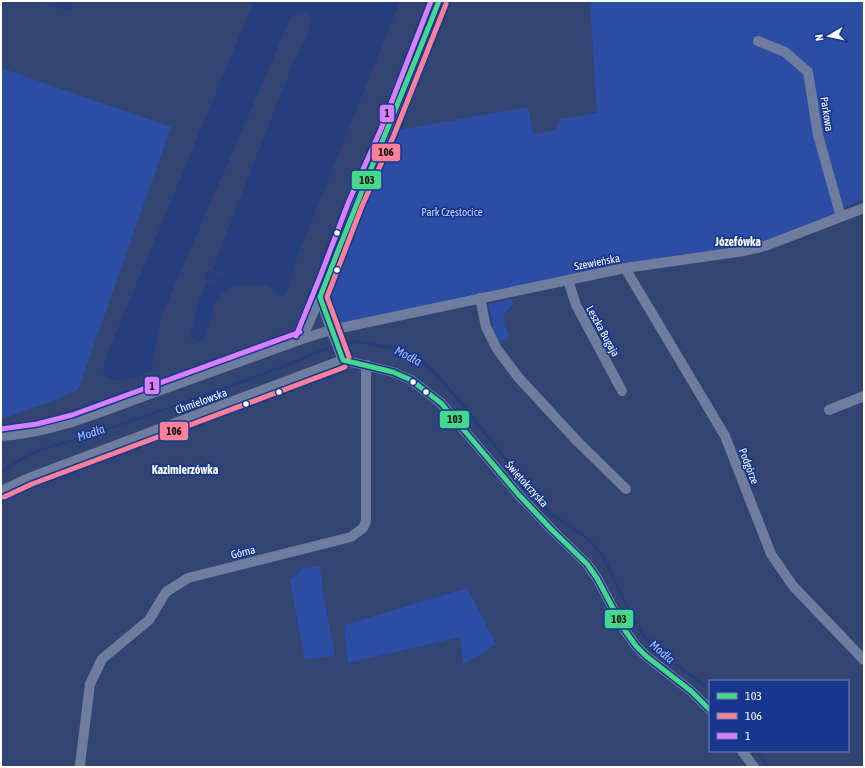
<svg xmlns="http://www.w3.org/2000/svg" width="865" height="768" viewBox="0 0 865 768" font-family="'Asap Condensed',sans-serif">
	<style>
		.green { fill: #2b4ea4 }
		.water { fill: #263e7d }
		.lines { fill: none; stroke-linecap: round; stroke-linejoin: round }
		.stream { stroke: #263e7d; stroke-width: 2.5 }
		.minor { stroke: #6e7c9e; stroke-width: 10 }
		.bus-1-casing { stroke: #17378d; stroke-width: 8 }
		.bus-2-casing { stroke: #17378d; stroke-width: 8 }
		.bus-3-casing { stroke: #17378d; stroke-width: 8 }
		.bus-1 { stroke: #46d78d; stroke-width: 5 }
		.bus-2 { stroke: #ff8098; stroke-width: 5 }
		.bus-3 { stroke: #d880ff; stroke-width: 5 }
		.bus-dot { fill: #fff; stroke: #17378d; stroke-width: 1.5 }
		.labels { text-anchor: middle; stroke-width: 3.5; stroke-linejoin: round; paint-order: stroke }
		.street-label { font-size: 11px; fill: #fff; stroke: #17378d }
		.park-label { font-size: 11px; fill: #c9d7fb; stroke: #17378d }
		.neighbourhood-label { font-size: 12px; font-weight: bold; fill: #fff; stroke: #17378d }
		.water-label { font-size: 12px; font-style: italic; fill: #afc3f6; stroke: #17378d }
		.line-badge { stroke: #17378d; stroke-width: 1.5 }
		.pale-badge-label { font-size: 11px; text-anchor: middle; font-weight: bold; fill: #111 }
	</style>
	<rect width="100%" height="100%" fill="#324472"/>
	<path class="green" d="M 590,1 L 864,1 L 864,199 L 843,208 L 822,135 L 810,68 L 808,72 L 818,135 L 841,217 L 765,246 L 744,251 L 625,268 L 331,330 L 320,297 L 356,203 L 387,132 L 528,107 L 533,134 L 556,130 L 560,119 L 597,113 Z
		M 1,68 L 171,127 L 78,390 L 50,402 L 1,419 Z
		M 512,299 L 513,304 C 511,307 508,309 506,311 C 501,320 506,329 509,337 L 505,340 L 499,342 L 495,335 L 488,304 Z
		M 320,566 L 323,595 L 335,655 L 305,660 L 290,580 L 304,568 Z
		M 467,588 L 496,644 L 474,658 L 463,664 L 460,637 L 348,663 L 344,625 Z"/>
	<path class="water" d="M 36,1 L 73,1 L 72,8 L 66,10 Z
		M 254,1 L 400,1 L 297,257 L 287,292 L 284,297 L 282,297 L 276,290 L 267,285 L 237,285 L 231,287 L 217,298 L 203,341 L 199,341 L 191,338 L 190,335 L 199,301 L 207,281 L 224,283 L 204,279 L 207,271 L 227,275 L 227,274 L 212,270 C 239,202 265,133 293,64 C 298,53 313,27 311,16 L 309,13 L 301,11 L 291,17 L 161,317 L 151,371 C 142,376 110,387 104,374 C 102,368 105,361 107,355 Z"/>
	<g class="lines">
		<path class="stream" d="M 340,344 L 346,343 L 359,342 L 392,348 L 401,350 L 423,362 L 436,374 L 463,405 L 542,506 C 557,521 579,528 593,544 C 604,555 610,570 616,583 C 624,601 632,618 643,634 C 659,658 689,671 710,690
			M 1,472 L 25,457 L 37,451 C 120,427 201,396 282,367 C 300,361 317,351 335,346
			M 757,751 L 768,767"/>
		<path class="minor" d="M 758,41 L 785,52 L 808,72 L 818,135 L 841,217
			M 625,268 L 725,436 L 771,554 L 793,586 L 864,660
			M 568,280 L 576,305 L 622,391
			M 320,297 L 331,330 L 343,360
			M 480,298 L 486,327 L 497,349 L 518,377 L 577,441 L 626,489
			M 302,339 L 327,280 L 356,203 L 387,132 L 439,1
			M 343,360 L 393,372 L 411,380 L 441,403 L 519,495 L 551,529 L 587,564 L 597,578 L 624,629 L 636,646 L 646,656 L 691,691 L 710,710
			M 829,410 L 864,396
			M 1,436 C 51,433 98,413 144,396 C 197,377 249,358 302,339 L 331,330 L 625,268 L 744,251 L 765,246 L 864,208
			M 1,491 L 29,478 L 343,360
			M 742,751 L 754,767
			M 80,765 L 90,684 L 102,659 L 149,620 L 166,592 L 188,578 L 351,537 L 363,528 L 366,521 L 366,369 L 367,365"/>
		<g class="bus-1-casing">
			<path id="bus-1" d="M 343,360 L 393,372 L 411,380 L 441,403 L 519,495 L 551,529 L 587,564 L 597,578 L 624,629 L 636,646 L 646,656 L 691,691 L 710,710
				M 343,360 L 320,297 C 358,198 400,100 439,1"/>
		</g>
		<g class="bus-2-casing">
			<path id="bus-2" d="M 349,357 L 327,297 L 362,206 L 394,135 L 446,4
				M 4,497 L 32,484 L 345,367"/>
		</g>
		<g class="bus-3-casing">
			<path id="bus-3" d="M 296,336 L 320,277 L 349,201 L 381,129 L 431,1
				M 1,429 L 37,424 L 72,415 L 300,332"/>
		</g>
		<use href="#bus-1" class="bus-1"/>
		<use href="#bus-2" class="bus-2"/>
		<use href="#bus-3" class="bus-3"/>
	</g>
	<g class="bus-dot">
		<circle cx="337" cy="233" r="3.5"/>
		<circle cx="337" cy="270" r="3.5"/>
		<circle cx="413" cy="382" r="3.5"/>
		<circle cx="279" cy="392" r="3.5"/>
		<circle cx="426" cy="392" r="3.5"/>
		<circle cx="246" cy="404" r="3.5"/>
	</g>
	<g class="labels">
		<g class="street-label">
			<text transform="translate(827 114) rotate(81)" y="4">Parkowa</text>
			<text transform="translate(597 262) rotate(-11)" y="4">Szewieńska</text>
			<text transform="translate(603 331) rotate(61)" y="4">Leszka Bugaja</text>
			<text transform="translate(201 401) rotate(-20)" y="4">Chmielowska</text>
			<text transform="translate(749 466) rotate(69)" y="4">Podgórze</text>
			<text transform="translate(527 484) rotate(48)" y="4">Świętokrzyska</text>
			<text transform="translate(243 552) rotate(-14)" y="4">Górna</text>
		</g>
		<g class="park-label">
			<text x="452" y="216">Park Częstocice</text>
		</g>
		<g class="neighbourhood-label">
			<text x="738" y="246">Józefówka</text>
			<text x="185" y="474">Kazimierzówka</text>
		</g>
		<g class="water-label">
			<text transform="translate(408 356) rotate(27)" y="4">Modła</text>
			<text transform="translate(91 433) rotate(-19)" y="4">Modła</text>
			<text transform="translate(662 652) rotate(40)" y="4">Modła</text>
		</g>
	</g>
	<g class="line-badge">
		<rect x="379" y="104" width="16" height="19" rx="4" fill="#d880ff"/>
		<rect x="371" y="143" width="30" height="19" rx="4" fill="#ff8098"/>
		<rect x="351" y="170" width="31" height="20" rx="4" fill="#46d78d"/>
		<rect x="144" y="376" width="16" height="19" rx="4" fill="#d880ff"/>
		<rect x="439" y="410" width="31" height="19" rx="4" fill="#46d78d"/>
		<rect x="159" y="421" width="30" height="20" rx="4" fill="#ff8098"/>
		<rect x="604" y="609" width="30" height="20" rx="4" fill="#46d78d"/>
	</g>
	<g class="pale-badge-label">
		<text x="387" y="117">1</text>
		<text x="386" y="156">106</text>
		<text x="367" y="184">103</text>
		<text x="152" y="390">1</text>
		<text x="455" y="423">103</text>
		<text x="174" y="435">106</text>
		<text x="619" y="623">103</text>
	</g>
	<rect width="865" height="768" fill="none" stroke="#ffffff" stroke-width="4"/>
	<rect x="709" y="680" width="140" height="72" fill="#17378d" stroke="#7487bb"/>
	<rect x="717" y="693" width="20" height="6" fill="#46d78d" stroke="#7487bb"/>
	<text x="745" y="700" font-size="12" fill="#ffffff">103</text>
	<rect x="717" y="713" width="20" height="6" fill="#ff8098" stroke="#7487bb"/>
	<text x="745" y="720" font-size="12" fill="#ffffff">106</text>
	<rect x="717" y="733" width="20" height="6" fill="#d880ff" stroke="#7487bb"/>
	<text x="745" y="740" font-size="12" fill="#ffffff">1</text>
	<g transform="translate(829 36) rotate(261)" stroke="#17378d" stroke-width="3" paint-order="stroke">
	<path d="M0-3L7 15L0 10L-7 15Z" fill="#ffffff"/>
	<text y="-6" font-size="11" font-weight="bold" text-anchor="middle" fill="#ffffff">N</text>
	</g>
</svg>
